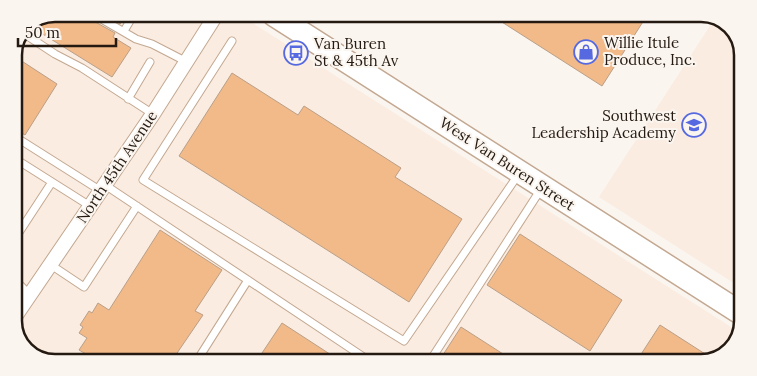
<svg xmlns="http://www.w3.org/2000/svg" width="757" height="376" viewBox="0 0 757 376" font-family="Lora,serif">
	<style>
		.built { fill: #faece0 }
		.building { fill: #f2ba88; stroke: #ba9f88 }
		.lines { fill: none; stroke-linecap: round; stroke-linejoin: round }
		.lane-casing { stroke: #c3a891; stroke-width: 9 }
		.street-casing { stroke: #c3a891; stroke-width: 16 }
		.primary-casing { stroke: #c3a891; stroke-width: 25 }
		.lane { stroke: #fff; stroke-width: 7 }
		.street { stroke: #fff; stroke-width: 14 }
		.primary { stroke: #fff; stroke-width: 22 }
		.labels { text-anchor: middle; stroke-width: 4; stroke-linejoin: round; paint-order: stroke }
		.poi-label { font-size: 15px; fill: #241a11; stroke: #fbf5f0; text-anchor: start }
		.street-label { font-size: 15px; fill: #241a11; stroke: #fbf5f0 }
		.rim { fill: none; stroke: #241a11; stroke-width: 2.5 }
	</style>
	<rect width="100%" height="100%" fill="#fbf5f0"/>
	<path class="built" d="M 56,14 L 240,15 L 739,332 L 739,339 L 724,355 L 702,362 L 37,358 L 14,323 L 14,53 L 26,26 Z
		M 715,18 L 720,18 L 743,53 L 740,287 L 599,197 Z"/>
	<path class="building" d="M 56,14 L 88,14 L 90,19 L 115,33 L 113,37 L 131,48 L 112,77 L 33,28 L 38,21 Z
		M 104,14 L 126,14 L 120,24 Z
		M 494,17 L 646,17 L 602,86 Z
		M 14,56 L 57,84 L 25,135 L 14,128 Z
		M 232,73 L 298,115 L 304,106 L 401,168 L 395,177 L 462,219 L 409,302 L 179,156 Z
		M 160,230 L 222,270 L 195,311 L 203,315 L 173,359 L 93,358 L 79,350 L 87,338 L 79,333 L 83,327 L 80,325 L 89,311 L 92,313 L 98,303 L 109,310 Z
		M 520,234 L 622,300 L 590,351 L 487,285 Z
		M 282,323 L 339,360 L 258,359 Z
		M 660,325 L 713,359 L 702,362 L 636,362 Z
		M 461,327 L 514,361 L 439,361 Z"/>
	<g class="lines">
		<g class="lane-casing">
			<path id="lane" d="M 93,14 L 136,39 L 152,44 L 187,62
				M 124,31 L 134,14
				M 23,33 L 55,54 L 82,68 L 153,114
				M 232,41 L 143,180 L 404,341 L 518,175
				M 128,99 L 150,62
				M 14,136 L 101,191
				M 14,158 L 90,206
				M 105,185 L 368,360
				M 14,240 L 52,182
				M 51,265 L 84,287 L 137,206
				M 14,279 L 30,295
				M 198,359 L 248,280
				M 430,361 L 541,189"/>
		</g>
		<g class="street-casing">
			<path id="street" d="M 14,318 L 153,114 L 216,15"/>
		</g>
		<g class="primary-casing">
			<path id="primary" d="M 274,15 L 739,312"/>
		</g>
		<use href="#lane" class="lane"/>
		<use href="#street" class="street"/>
		<use href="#primary" class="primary"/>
	</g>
	<defs>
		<g id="shop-ring" transform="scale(1.25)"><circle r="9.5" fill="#fbf5f0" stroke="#5669e0" stroke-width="1.5"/><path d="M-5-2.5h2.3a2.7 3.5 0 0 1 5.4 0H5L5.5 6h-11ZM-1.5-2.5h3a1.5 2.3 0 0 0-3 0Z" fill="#5669e0"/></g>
		<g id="bus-ring" transform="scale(1.25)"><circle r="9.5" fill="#fbf5f0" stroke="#5669e0" stroke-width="1.5"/><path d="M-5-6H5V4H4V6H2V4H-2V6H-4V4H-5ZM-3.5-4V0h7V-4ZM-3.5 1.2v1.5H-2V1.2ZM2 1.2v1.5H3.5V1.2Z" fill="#5669e0"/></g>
		<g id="school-ring" transform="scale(1.25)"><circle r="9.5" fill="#fbf5f0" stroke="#5669e0" stroke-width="1.5"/><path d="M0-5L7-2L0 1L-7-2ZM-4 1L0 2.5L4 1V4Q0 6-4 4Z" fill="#5669e0"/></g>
	</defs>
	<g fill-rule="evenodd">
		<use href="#shop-ring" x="586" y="52"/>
		<use href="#bus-ring" x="296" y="53"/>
		<use href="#school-ring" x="694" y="125"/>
	</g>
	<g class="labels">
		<g class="poi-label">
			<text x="604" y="48">Willie Itule<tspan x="604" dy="17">Produce, Inc.</tspan></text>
			<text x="314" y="49">Van Buren<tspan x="314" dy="17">St &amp; 45th Av</tspan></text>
			<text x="676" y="121" text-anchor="end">Southwest<tspan x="676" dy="17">Leadership Academy</tspan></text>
		</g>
		<g class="street-label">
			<text transform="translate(507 164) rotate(33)" y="5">West Van Buren Street</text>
			<text transform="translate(117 167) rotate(-56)" y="5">North 45th Avenue</text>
		</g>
	</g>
	<path d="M0 0H757V376H0ZM55 22H701A33 33 0 0 1 734 55V321A33 33 0 0 1 701 354H55A33 33 0 0 1 22 321V55A33 33 0 0 1 55 22Z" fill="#fbf5f0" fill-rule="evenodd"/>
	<path class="rim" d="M55 22H701A33 33 0 0 1 734 55V321A33 33 0 0 1 701 354H55A33 33 0 0 1 22 321V55A33 33 0 0 1 55 22Z"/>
	<path d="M18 38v8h98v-8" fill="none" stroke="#241a11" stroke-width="2.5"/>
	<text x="25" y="38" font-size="15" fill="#241a11" stroke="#fbf5f0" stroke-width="4" paint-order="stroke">50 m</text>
</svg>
